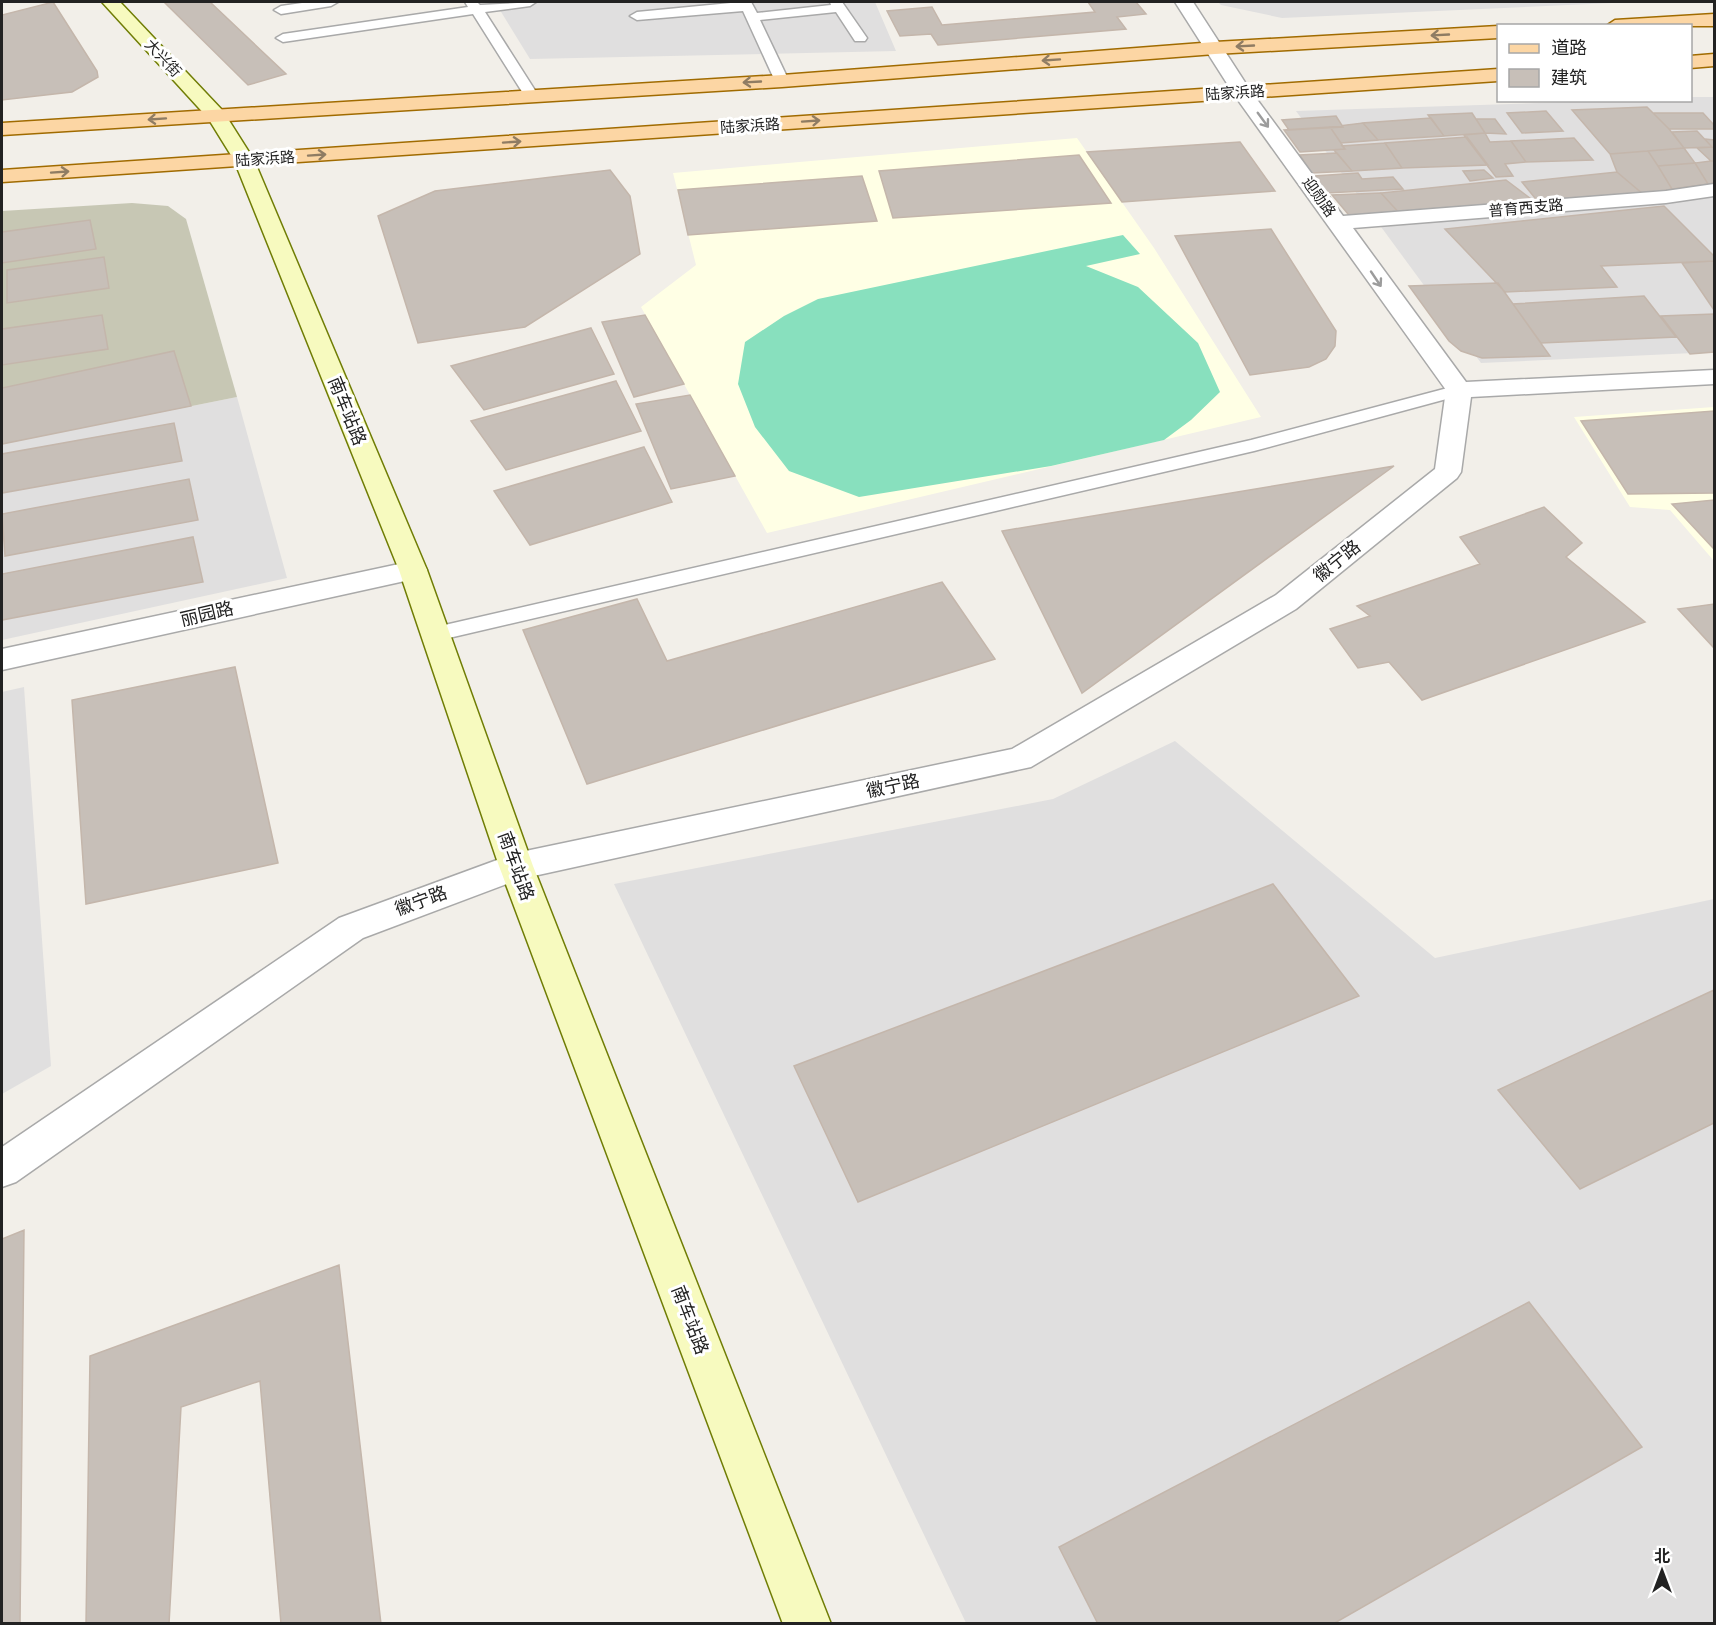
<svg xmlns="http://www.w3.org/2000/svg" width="1716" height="1625" viewBox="0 0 1716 1625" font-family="'DejaVu Sans','Noto Sans SC',sans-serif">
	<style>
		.residential { fill: #e0dfdf }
		.education { fill: #ffffe5 }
		.construction { fill: #c7c7b4 }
		.pitch { fill: #88e0be }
		.building { fill: #c7bfb8; stroke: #c4b6ab; stroke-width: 1.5 }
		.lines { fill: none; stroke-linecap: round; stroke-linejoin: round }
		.lane-casing { stroke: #a9a9a9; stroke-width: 3 }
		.street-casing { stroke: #a9a9a9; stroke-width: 3 }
		.secondary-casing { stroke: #707d05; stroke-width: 3 }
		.primary-casing { stroke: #a06b00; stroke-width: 3 }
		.lane { fill: #fff; fill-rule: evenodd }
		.street { fill: #fff; fill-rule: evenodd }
		.secondary { fill: #f7fabf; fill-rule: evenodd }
		.primary { fill: #fcd6a4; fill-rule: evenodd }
		.oneway { stroke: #8f7c63 }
		.oneway2 { stroke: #9c9c9c }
		.labels { text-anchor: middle; stroke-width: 6; stroke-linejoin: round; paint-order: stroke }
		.far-street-label { font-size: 15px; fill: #222; stroke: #fff }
		.street-label { font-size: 18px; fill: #222; stroke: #fff }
	</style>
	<rect width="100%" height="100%" fill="#f2efe9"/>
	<path class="residential" d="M 495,2 L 875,2 L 896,51 L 530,59 Z
		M 1218,2 L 1634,2 L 1282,18 L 1221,5 Z
		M 1691,97 L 1714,97 L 1714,352 L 1481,363 L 1296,111 L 1600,101 L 1690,100 Z
		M 237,397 L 287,578 L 2,640 L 2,444 Z
		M 24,687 L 51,1066 L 2,1094 L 2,692 Z
		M 1175,741 L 1435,958 L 1714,899 L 1714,1623 L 966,1623 L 614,884 L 1053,799 Z"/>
	<path class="education" d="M 1077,138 L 1154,248 L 1261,417 L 767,533 L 641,307 L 696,265 L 673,173 Z
		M 1714,407 L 1714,561 L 1670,510 L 1630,507 L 1574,417 Z"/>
	<path class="construction" d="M 132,203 L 168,206 L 186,219 L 237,397 L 2,444 L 2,211 Z"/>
	<path class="pitch" d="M 1123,235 L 1140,254 L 1086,266 L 1138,287 L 1198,343 L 1220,392 L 1191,420 L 1164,440 L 1051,466 L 859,497 L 789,471 L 755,427 L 738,384 L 745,342 L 784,316 L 818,299 Z"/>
	<path class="building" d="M 53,2 L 97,71 L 98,77 L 72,92 L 2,100 L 2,15 Z
		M 164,2 L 210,2 L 286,74 L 248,85 Z
		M 1088,2 L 1136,2 L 1146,14 L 1117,17 L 1126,29 L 938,45 L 931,34 L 900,36 L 887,11 L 932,7 L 942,25 L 1095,12 Z
		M 1647,107 L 1669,129 L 1684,148 L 1610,154 L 1572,110 Z
		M 1546,111 L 1563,131 L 1522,133 L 1507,113 Z
		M 1472,113 L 1485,133 L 1444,136 L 1428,115 Z
		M 1653,113 L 1703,113 L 1714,125 L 1714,129 L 1669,129 Z
		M 1336,116 L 1343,127 L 1289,130 L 1282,120 Z
		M 1431,118 L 1444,136 L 1378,140 L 1363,123 Z
		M 1476,119 L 1495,119 L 1506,134 L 1485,133 Z
		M 1363,123 L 1378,140 L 1341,143 L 1330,127 Z
		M 1330,127 L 1345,149 L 1300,152 L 1284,130 Z
		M 1697,131 L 1712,147 L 1684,148 L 1672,132 Z
		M 1485,133 L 1490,142 L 1511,141 L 1526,162 L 1505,164 L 1513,176 L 1496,177 L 1464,135 Z
		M 1467,137 L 1488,165 L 1402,168 L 1385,143 Z
		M 1574,138 L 1593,160 L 1526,162 L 1511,141 Z
		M 1705,139 L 1714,140 L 1714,161 L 1711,161 L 1697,148 L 1712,147 Z
		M 1240,142 L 1275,191 L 1122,202 L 1087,152 Z
		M 1385,143 L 1402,168 L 1352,171 L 1334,150 L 1345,149 L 1342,146 Z
		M 1684,148 L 1695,163 L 1658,166 L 1648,151 Z
		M 1648,151 L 1658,166 L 1672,189 L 1644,195 L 1617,172 L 1610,154 Z
		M 1337,153 L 1352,171 L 1311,173 L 1300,155 Z
		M 1079,155 L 1111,203 L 893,218 L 879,171 Z
		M 1711,161 L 1714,161 L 1714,183 L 1708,184 L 1695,163 Z
		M 1695,163 L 1708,184 L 1672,189 L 1658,166 Z
		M 610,170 L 630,196 L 640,254 L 525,327 L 418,343 L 378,216 L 435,191 Z
		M 1484,170 L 1493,178 L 1470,181 L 1463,171 Z
		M 1617,172 L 1644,195 L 1539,203 L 1522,182 Z
		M 1358,173 L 1362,179 L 1393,177 L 1403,189 L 1326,193 L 1315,176 Z
		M 862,176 L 877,221 L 688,235 L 678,190 Z
		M 1506,180 L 1535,202 L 1401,215 L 1381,193 Z
		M 1381,193 L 1401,215 L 1353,220 L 1332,195 Z
		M 1664,206 L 1714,256 L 1714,261 L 1601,266 L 1617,287 L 1505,292 L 1445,229 Z
		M 90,220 L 96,249 L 2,263 L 2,232 Z
		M 1271,229 L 1336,331 L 1335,346 L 1326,359 L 1309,367 L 1250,375 L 1175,236 Z
		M 104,257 L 109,288 L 7,303 L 7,270 Z
		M 1714,261 L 1714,310 L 1682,263 Z
		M 1498,283 L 1513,304 L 1550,356 L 1482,358 L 1461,351 L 1449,341 L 1409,286 Z
		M 1644,296 L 1676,337 L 1541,343 L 1513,304 Z
		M 1714,314 L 1714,352 L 1690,354 L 1661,316 Z
		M 102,315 L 108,349 L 2,365 L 2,329 Z
		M 645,315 L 684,384 L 634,397 L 602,322 Z
		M 591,328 L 614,374 L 484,410 L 451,366 Z
		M 174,351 L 191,406 L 2,444 L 2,388 Z
		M 616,381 L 641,431 L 506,470 L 471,421 Z
		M 690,395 L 735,476 L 671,489 L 636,404 Z
		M 1714,411 L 1714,493 L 1628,494 L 1581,421 Z
		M 174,423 L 182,461 L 2,493 L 2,454 Z
		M 644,447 L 672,502 L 530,545 L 494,491 Z
		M 1394,466 L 1082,693 L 1002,531 Z
		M 189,479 L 198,520 L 5,556 L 2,514 Z
		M 1714,500 L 1714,549 L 1672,504 Z
		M 1544,507 L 1582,543 L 1566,557 L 1645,622 L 1422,700 L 1389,662 L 1358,668 L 1330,629 L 1370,616 L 1357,606 L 1480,564 L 1460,537 Z
		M 193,537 L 203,582 L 2,620 L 2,574 Z
		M 942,582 L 995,659 L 587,784 L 523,630 L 637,599 L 667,661 Z
		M 1714,604 L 1714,648 L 1678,609 Z
		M 235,667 L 278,863 L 86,904 L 72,700 Z
		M 1273,884 L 1359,996 L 858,1202 L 794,1066 Z
		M 1714,990 L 1714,1123 L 1580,1189 L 1498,1090 Z
		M 24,1230 L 20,1624 L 2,1624 L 2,1239 Z
		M 339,1265 L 381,1624 L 281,1624 L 260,1381 L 181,1407 L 169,1624 L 86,1624 L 90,1356 Z
		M 1529,1302 L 1642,1447 L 1333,1624 L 1098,1624 L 1059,1547 Z"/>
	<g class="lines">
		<g class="lane-casing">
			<path id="lane" d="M 309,2 L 338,2 L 331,6 L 281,14 L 274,10 L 281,6 Z
				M 465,2 L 477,2 L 480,5 L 536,2 L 530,6 L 485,12 L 538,95 L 536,98 L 526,98 L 473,14 L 283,42 L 276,38 L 283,34 L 468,7 Z
				M 741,2 L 751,2 L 757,13 L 831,5 L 830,2 L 842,2 L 867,38 L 865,41 L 855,41 L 836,12 L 760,20 L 789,81 L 782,85 L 775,81 L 743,11 L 637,20 L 630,16 L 637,12 Z
				M 1459,385 L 1468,390 L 1465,394 L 1254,451 L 436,641 L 428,639 L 425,634 L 428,629 L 436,627 L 1251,440 Z"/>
		</g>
		<g class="street-casing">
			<path id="street" d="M 1175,2 L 1193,2 L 1250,90 L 1343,216 L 1666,191 L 1714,184 L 1714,196 L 1666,203 L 1353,228 L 1466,382 L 1714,370 L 1714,384 L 1471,397 L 1461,472 L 1457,478 L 1296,609 L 1031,767 L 520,879 L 363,938 L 16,1182 L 2,1187 L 2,1147 L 339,918 L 516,853 L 1012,749 L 1276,595 L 1435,469 L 1446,390 L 1235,96 Z
				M 413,561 L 423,563 L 427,570 L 423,577 L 2,670 L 2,649 Z"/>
		</g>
		<g class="secondary-casing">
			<path id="secondary" d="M 102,2 L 120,2 L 223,111 L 254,160 L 427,570 L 533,866 L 831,1624 L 783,1624 L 499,866 L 399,570 L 234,160 L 208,118 Z"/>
		</g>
		<g class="primary-casing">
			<path id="primary" d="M 1714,14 L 1714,26 L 1606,26 L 1615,20 Z
				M 1498,26 L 1498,38 L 1215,54 L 782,87 L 2,135 L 2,123 L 782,75 L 1215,42 Z
				M 1714,54 L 1714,66 L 1690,68 L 1690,56 Z
				M 1498,69 L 1498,81 L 2,182 L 2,170 Z"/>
		</g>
		<use href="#lane" class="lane"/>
		<use href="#street" class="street"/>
		<use href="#secondary" class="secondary"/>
		<use href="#primary" class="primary"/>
	</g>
	<defs><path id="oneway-shaft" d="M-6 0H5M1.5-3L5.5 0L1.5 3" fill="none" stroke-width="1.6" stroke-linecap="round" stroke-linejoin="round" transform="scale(1.5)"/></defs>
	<g class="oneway">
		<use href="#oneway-shaft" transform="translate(1440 35) rotate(177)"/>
		<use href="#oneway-shaft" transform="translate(1245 46) rotate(177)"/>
		<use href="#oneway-shaft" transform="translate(1051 60) rotate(176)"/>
		<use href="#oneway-shaft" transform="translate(752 82) rotate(177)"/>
		<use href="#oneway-shaft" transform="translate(157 119) rotate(176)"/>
		<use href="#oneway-shaft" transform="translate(811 121) rotate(-4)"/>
		<use href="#oneway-shaft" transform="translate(512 142) rotate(-4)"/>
		<use href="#oneway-shaft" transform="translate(317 155) rotate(-4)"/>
		<use href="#oneway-shaft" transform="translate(60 172) rotate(-4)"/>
	</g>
	<g class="oneway2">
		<use href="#oneway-shaft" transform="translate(1263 120) rotate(54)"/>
		<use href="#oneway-shaft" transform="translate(1376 279) rotate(56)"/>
	</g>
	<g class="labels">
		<g class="far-street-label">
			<text transform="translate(163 58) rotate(47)" y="5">大兴街</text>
			<text transform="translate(1235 93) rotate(-4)" y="5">陆家浜路</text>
			<text transform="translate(750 126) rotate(-4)" y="5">陆家浜路</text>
			<text transform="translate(265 159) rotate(-4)" y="5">陆家浜路</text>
			<text transform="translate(1319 197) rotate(54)" y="5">迎勋路</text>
			<text transform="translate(1526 208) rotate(-5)" y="5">普育西支路</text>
		</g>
		<g class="street-label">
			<text transform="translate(347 411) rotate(68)" y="6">南车站路</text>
			<text transform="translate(1337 561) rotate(-39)" y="6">徽宁路</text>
			<text transform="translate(207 614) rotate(-13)" y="6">丽园路</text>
			<text transform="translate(893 786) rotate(-12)" y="6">徽宁路</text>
			<text transform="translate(516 866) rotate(70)" y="6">南车站路</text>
			<text transform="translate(421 901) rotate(-20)" y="6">徽宁路</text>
			<text transform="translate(690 1320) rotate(69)" y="6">南车站路</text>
		</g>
	</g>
	<rect width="1716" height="1625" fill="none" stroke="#222222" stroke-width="6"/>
	<rect x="1497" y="24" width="195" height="78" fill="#ffffff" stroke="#a7a7a7" stroke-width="1.5"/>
	<rect x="1509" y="44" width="30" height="9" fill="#fcd6a4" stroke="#a7a7a7" stroke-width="1.5"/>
	<text x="1551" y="54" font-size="18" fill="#222222">道路</text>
	<rect x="1509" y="69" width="30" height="18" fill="#c7bfb8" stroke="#a7a7a7" stroke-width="1.5"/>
	<text x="1551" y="84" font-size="18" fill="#222222">建筑</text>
	<g transform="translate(1662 1571)" stroke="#ffffff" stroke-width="4.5" paint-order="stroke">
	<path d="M0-4.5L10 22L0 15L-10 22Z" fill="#222222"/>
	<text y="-9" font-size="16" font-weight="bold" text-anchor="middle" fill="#222222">北</text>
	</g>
</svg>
